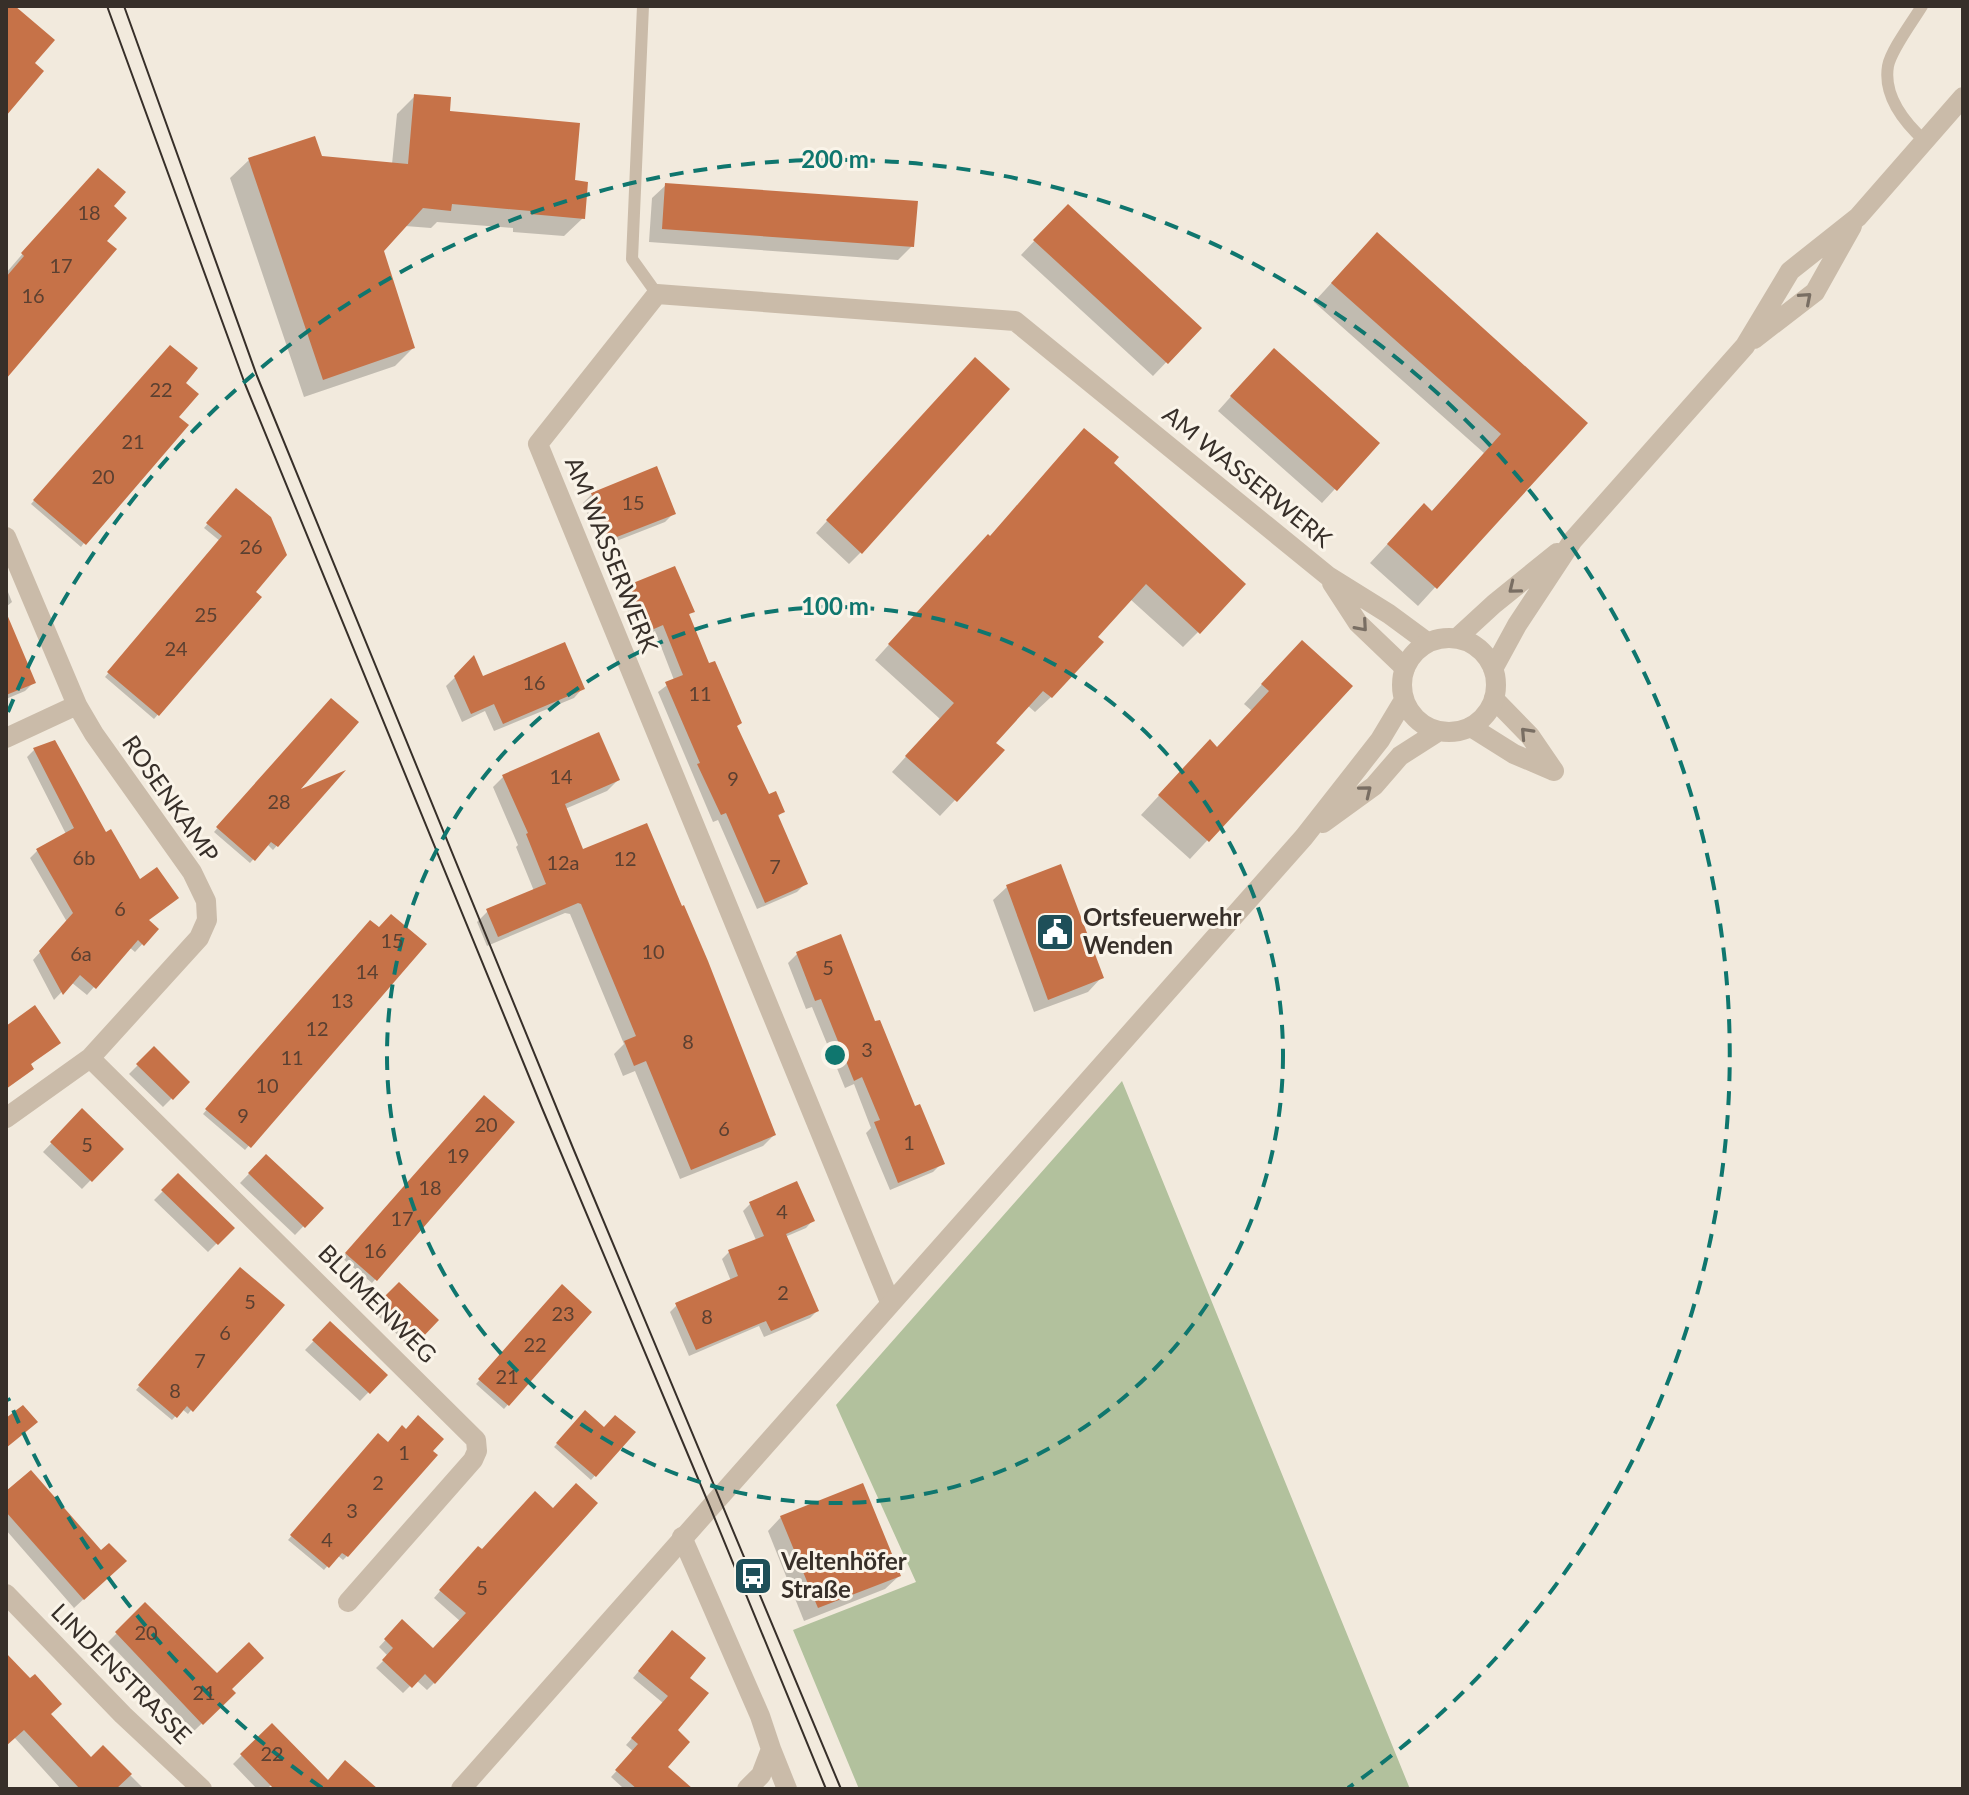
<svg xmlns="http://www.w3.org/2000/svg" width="1969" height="1795" viewBox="0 0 1969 1795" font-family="Lato,sans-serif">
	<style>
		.green { fill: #b2c19d }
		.shadow { fill: #0003 }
		.building { fill: #c67248 }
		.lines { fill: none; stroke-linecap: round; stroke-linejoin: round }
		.service { stroke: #cabba9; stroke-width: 12 }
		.minor { stroke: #cabba9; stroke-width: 20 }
		.tertiary { stroke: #cabba9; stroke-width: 20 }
		.tram { stroke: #372f29; stroke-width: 2 }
		.oneway { stroke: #796e63 }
		.ring { fill: none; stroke: #0f766e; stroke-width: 4; stroke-dasharray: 14 10 }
		.labels { text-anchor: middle; stroke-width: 6; stroke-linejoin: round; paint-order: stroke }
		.number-label { font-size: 20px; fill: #5b4031 }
		.street-label { font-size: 24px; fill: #372f29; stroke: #faf4e9 }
		.poi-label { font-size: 24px; font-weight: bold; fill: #372f29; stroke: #faf4e9; text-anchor: start }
		.centre { fill: #0f766e; stroke: #faf4e9; stroke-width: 4 }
		.ring-label { font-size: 24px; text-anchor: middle; font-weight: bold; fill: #0f766e; stroke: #faf4e9; stroke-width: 6; stroke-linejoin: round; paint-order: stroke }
	</style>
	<rect width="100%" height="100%" fill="#f2eadd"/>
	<path class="green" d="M 1122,1081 L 1410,1789 L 859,1789 L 793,1630 L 916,1582 L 836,1405 Z"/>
	<path class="shadow" d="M 415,96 L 573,182 L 583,218 L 564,236 L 513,232 L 513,228 L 437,222 L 431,228 L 405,226 L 382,251 L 413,348 L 395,366 L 304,397 L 230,178 L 249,160 L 320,158 L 392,164 L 397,114 Z
		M 666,185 L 912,246 L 898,260 L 649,242 L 652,198 Z
		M 111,206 L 104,241 L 6,368 L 6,273 L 57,214 Z
		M 1054,220 L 1199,328 L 1153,376 L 1021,255 Z
		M 1359,253 L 1585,423 L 1418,606 L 1370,563 L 1406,524 L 1431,512 L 1484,453 L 1314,302 Z
		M 170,347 L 183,383 L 177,418 L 81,547 L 31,504 Z
		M 1260,364 L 1377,443 L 1322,503 L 1218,411 Z
		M 964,371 L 861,552 L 849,564 L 816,533 Z
		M 1111,463 L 1198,632 L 1183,647 L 1130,599 L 1095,637 L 1101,642 L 1051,697 L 1035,712 L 1027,705 L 993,743 L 1002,750 L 940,816 L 892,772 L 940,719 L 875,660 L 973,552 L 989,538 Z
		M 236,491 L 253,592 L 259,597 L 154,719 L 105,677 L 220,541 L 204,528 Z
		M 592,494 L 674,513 L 665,522 L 601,547 L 583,503 Z
		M 674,568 L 692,611 L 688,616 L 735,727 L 768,797 L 782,812 L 777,818 L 805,884 L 797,892 L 757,909 L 718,820 L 713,822 L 658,692 L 674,680 L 655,631 L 639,638 L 621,595 L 629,587 Z
		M 6,587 L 12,602 L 6,607 Z
		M 6,650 L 34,682 L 25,691 L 6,699 Z
		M 474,659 L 482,679 L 582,689 L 574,698 L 494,731 L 485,711 L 462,722 L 446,686 Z
		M 1284,660 L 1350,687 L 1190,859 L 1141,815 L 1192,760 L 1217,749 L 1252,711 L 1244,704 Z
		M 331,700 L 294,795 L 339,775 L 273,850 L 267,844 L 250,863 L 214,832 Z
		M 54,742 L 147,921 L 156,929 L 135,952 L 129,947 L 87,995 L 71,982 L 54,1000 L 33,960 L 67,922 L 30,858 L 37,851 L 66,834 L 27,757 L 34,750 Z
		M 504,776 L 618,780 L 607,791 L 565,809 L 582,851 L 774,1135 L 763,1146 L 680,1179 L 635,1071 L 623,1076 L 614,1054 L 624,1044 L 570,914 L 565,913 L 487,946 L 477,922 L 488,911 L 534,891 L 516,847 L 518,845 L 493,787 Z
		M 1060,867 L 1101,978 L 1088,992 L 1034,1012 L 993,900 L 1007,887 Z
		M 367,926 L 424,944 L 245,1150 L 203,1114 Z
		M 840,937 L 874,1024 L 942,1163 L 933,1172 L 890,1190 L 866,1133 L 871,1128 L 854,1084 L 845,1088 L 812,1007 L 806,1009 L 788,963 L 797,954 Z
		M 154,1049 L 188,1082 L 163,1107 L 129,1074 Z
		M 484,1097 L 513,1123 L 372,1283 L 342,1258 Z
		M 82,1111 L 121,1149 L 82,1189 L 43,1152 Z
		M 266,1156 L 321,1208 L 295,1235 L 240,1183 Z
		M 178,1176 L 232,1228 L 208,1252 L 154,1200 Z
		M 750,1204 L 813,1220 L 806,1228 L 785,1237 L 817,1311 L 810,1318 L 764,1337 L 759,1326 L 689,1356 L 670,1312 L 677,1305 L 731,1281 L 722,1259 L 729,1252 L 756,1240 L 743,1211 Z
		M 240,1270 L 191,1410 L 188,1414 L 182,1409 L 172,1420 L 136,1390 Z
		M 399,1285 L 436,1320 L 410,1347 L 373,1311 Z
		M 562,1287 L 589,1312 L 504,1409 L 476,1384 Z
		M 330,1324 L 385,1375 L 360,1401 L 305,1350 Z
		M 586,1413 L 604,1430 L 633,1432 L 591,1480 L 554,1447 Z
		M 378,1436 L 388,1444 L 347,1556 L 343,1560 L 337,1555 L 324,1570 L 288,1540 Z
		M 6,1494 L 101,1553 L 115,1570 L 74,1608 L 6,1530 Z
		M 535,1494 L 434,1683 L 427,1690 L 416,1680 L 403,1693 L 376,1668 L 388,1656 L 379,1647 L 402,1622 L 432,1650 L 460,1621 L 434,1598 L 471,1555 L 482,1551 Z
		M 781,1517 L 899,1576 L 885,1589 L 804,1621 L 768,1531 Z
		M 145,1605 L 233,1693 L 194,1731 L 108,1642 Z
		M 666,1639 L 687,1678 L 665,1767 L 680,1789 L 621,1789 L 622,1787 L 611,1777 L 634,1752 L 626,1745 L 663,1703 L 633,1678 Z
		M 6,1655 L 49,1714 L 91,1760 L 103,1748 L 144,1789 L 61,1789 L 14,1737 L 6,1744 Z
		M 272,1725 L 328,1782 L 375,1789 L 288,1789 L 277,1779 L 267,1789 L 257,1789 L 233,1764 Z"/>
	<path class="building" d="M 6,6 L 15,6 L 55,40 L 35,63 L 44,71 L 6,116 Z
		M 414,94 L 451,97 L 450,111 L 580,123 L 575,180 L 588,182 L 585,219 L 530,214 L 531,211 L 452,204 L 451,211 L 423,208 L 384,251 L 415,348 L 323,380 L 248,158 L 315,136 L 322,156 L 408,164 Z
		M 98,168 L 126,192 L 114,206 L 127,218 L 107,241 L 117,249 L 6,379 L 6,277 L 24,256 L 21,253 Z
		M 665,183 L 918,201 L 914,247 L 662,229 Z
		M 1068,204 L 1202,328 L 1168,364 L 1033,240 Z
		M 1377,232 L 1588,423 L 1437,589 L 1387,544 L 1424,503 L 1432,511 L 1501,434 L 1331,283 Z
		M 170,345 L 198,368 L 186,383 L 199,394 L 179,417 L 189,425 L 86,545 L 33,500 Z
		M 1274,348 L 1380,443 L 1337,491 L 1230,396 Z
		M 975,357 L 1010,389 L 862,554 L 826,520 Z
		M 1084,428 L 1119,457 L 1114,463 L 1246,584 L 1200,634 L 1146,584 L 1098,637 L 1104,642 L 1052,698 L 1043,691 L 996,743 L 1005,750 L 957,802 L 905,756 L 954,703 L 888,644 L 988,534 L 990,536 Z
		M 657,466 L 676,514 L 609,540 L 591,493 Z
		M 236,488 L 271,517 L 287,555 L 256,592 L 262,597 L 159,716 L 107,672 L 222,536 L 206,523 Z
		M 675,566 L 695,612 L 689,614 L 709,663 L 715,661 L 742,723 L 737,726 L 769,794 L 776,791 L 785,812 L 778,815 L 808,884 L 765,903 L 726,813 L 721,815 L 697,764 L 700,763 L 665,682 L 683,675 L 663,625 L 647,632 L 628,585 Z
		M 6,612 L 36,683 L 6,695 Z
		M 1302,640 L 1353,686 L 1209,842 L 1158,795 L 1210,739 L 1217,747 L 1269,691 L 1261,684 Z
		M 565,642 L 585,689 L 503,724 L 494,704 L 471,714 L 454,676 L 474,655 L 483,676 Z
		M 331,698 L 359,722 L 301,789 L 346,770 L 278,847 L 271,842 L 255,861 L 216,827 Z
		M 599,732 L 620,780 L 565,804 L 583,849 L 647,823 L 682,906 L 684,905 L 708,961 L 776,1135 L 691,1170 L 646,1061 L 634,1066 L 624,1041 L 636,1036 L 581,904 L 578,903 L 498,937 L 486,909 L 546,884 L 526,834 L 528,833 L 502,775 Z
		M 55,740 L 106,832 L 111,829 L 140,879 L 157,867 L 179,898 L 149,920 L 159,929 L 144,946 L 138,940 L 96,989 L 80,975 L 63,995 L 39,951 L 73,913 L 36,849 L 74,828 L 33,748 Z
		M 1061,864 L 1104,978 L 1048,1000 L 1006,885 Z
		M 391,914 L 427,944 L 251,1148 L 205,1109 L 370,920 L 379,927 Z
		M 841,934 L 875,1021 L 880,1020 L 915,1106 L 920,1104 L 945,1164 L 898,1183 L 874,1122 L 880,1120 L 862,1077 L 854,1081 L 821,999 L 815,1001 L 796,952 Z
		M 35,1005 L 61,1043 L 31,1064 L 34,1069 L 6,1089 L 6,1026 Z
		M 154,1046 L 190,1082 L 173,1100 L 136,1064 Z
		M 484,1095 L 515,1122 L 377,1281 L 345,1253 Z
		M 82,1108 L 124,1149 L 92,1182 L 50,1142 Z
		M 266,1154 L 324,1208 L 305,1228 L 248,1173 Z
		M 178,1173 L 235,1228 L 218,1245 L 161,1190 Z
		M 797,1181 L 815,1221 L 786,1234 L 819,1311 L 771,1331 L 766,1321 L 696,1350 L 675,1303 L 738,1276 L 728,1250 L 764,1236 L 749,1202 Z
		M 240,1267 L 285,1305 L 193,1412 L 187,1406 L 177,1418 L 138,1385 Z
		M 399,1282 L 439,1320 L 420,1340 L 380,1301 Z
		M 562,1284 L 592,1312 L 509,1406 L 478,1379 Z
		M 330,1321 L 388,1375 L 370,1394 L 312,1340 Z
		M 23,1405 L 38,1422 L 6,1448 L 6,1418 Z
		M 585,1410 L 604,1427 L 615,1415 L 636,1432 L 596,1477 L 556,1443 Z
		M 418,1415 L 444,1439 L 433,1451 L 438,1455 L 348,1557 L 342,1553 L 329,1568 L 290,1535 L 378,1433 L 388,1442 L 402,1425 L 406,1429 Z
		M 31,1470 L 101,1550 L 109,1543 L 127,1561 L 84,1600 L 6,1512 L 6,1491 Z
		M 576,1483 L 598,1503 L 435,1684 L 425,1674 L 412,1688 L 382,1660 L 393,1648 L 384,1639 L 402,1619 L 433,1648 L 466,1613 L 439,1590 L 478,1546 L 482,1549 L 535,1491 L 553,1508 Z
		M 863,1483 L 901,1576 L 818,1608 L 780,1516 Z
		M 145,1602 L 217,1673 L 249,1642 L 264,1658 L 232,1689 L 236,1693 L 203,1725 L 115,1632 Z
		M 672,1630 L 706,1658 L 690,1678 L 709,1693 L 678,1730 L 690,1742 L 668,1767 L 693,1789 L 637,1789 L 615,1770 L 638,1744 L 631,1738 L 668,1696 L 638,1671 Z
		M 6,1653 L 30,1678 L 35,1674 L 62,1704 L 51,1714 L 91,1757 L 103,1745 L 132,1774 L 116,1789 L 80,1789 L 24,1730 L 6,1746 Z
		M 272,1723 L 328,1780 L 345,1760 L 378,1789 L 274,1789 L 240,1754 Z"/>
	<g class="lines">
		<path class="service" d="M 643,6 L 632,259 L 657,294
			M 1922,6 C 1913,21 1891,50 1888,66 C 1883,96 1904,122 1925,141"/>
		<path class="minor" d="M 6,537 L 77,705 L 94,734 L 192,872 L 206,901 L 207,920 L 199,938 L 90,1058 L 6,1118
			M 1332,583 L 1358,623 L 1405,668
			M 1494,699 L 1530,736 L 1554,771
			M 1471,727 L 1514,754 L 1554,771
			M 6,738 L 77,705
			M 90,1058 L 476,1440 L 477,1451 L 473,1460 L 348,1602
			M 890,1302 L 538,444 L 657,294 L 1015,321 L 1328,576 L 1389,614 L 1427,642
			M 682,1537 L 760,1716 L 771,1749 L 761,1775 L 747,1789
			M 6,1594 L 123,1715 L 202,1789
			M 771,1749 L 787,1789"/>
		<path class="tertiary" d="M 1754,339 L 1815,292 L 1852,226
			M 1457,638 L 1494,604 L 1557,553
			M1402 685a47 47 0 1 1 94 0a47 47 0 1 1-94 0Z
			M 1493,669 L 1517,625 L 1573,540 L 1745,346 L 1790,271 L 1858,217 L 1963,97
			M 1323,823 L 1374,786 L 1400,756 L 1439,731
			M 461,1789 L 1304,837 L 1380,740 L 1404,700"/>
		<path class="tram" d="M 107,6 L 245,384 L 542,1108 L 710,1507 L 826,1789
			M 124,6 L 257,376 L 573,1148 L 841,1789"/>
	</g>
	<defs><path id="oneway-chevron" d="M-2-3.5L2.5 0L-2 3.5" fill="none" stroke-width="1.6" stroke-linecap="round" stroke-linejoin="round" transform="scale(2)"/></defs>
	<g class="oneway">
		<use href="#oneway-chevron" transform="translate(1806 298) rotate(-41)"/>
		<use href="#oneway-chevron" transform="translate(1514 588) rotate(141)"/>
		<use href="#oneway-chevron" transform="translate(1362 626) rotate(49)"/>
		<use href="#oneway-chevron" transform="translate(1526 733) rotate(-133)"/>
		<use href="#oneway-chevron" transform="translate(1366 791) rotate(-39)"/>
	</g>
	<g class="ring">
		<circle cx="835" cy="1055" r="448"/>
		<path d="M322 1788A895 895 0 0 1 8 1398M8 712A895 895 0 1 1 1348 1788"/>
	</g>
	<defs>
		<g id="civic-square" transform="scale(2)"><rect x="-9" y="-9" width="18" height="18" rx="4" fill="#1e4f59" stroke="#faf4e9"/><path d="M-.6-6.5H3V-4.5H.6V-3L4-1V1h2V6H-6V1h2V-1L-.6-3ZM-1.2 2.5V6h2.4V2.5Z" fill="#fff"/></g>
		<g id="bus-square" transform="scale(2)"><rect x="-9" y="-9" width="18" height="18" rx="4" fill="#1e4f59" stroke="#faf4e9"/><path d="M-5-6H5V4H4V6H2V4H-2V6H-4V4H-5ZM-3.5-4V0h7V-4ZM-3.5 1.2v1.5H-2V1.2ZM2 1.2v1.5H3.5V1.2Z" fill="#fff"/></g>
	</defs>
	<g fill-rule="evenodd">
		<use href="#civic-square" x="1055" y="932"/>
		<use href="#bus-square" x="753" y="1576"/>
	</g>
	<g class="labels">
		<g class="number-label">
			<text x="89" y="220">18</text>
			<text x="61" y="273">17</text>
			<text x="33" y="303">16</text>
			<text x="161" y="397">22</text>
			<text x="133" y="449">21</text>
			<text x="103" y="484">20</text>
			<text x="633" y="510">15</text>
			<text x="251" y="554">26</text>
			<text x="206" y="622">25</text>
			<text x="176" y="656">24</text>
			<text x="534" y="690">16</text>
			<text x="700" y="701">11</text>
			<text x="561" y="784">14</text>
			<text x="733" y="786">9</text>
			<text x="279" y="809">28</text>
			<text x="84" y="865">6b</text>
			<text x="625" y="866">12</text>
			<text x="563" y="870">12a</text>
			<text x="775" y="874">7</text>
			<text x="120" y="916">6</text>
			<text x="392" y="948">15</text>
			<text x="653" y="959">10</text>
			<text x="81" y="961">6a</text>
			<text x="828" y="975">5</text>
			<text x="367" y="979">14</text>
			<text x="342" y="1008">13</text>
			<text x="317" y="1036">12</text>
			<text x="688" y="1049">8</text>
			<text x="867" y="1057">3</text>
			<text x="292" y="1065">11</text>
			<text x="267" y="1093">10</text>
			<text x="243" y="1123">9</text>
			<text x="486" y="1132">20</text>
			<text x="724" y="1136">6</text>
			<text x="909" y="1150">1</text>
			<text x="87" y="1152">5</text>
			<text x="458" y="1163">19</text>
			<text x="430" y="1195">18</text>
			<text x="782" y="1219">4</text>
			<text x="402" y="1226">17</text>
			<text x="375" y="1258">16</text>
			<text x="783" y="1300">2</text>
			<text x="250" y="1309">5</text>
			<text x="563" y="1321">23</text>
			<text x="707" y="1324">8</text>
			<text x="225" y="1340">6</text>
			<text x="535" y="1352">22</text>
			<text x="200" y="1368">7</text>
			<text x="507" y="1384">21</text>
			<text x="175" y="1398">8</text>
			<text x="404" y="1460">1</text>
			<text x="378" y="1490">2</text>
			<text x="352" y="1518">3</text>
			<text x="327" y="1547">4</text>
			<text x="482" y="1595">5</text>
			<text x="146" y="1640">20</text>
			<text x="204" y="1700">21</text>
			<text x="272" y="1761">22</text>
		</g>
		<g class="street-label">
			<text transform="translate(1247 477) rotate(39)" y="8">AM WASSERWERK</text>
			<text transform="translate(611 555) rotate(68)" y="8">AM WASSERWERK</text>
			<text transform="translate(170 799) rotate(55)" y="8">ROSENKAMP</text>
			<text transform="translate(377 1304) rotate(45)" y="8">BLUMENWEG</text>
			<text transform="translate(121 1674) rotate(45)" y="8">LINDENSTRASSE</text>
		</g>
		<g class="poi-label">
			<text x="1083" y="926">Ortsfeuerwehr<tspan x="1083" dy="28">Wenden</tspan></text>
			<text x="781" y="1570">Veltenhöfer<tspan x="781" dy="28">Straße</tspan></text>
		</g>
	</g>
	<circle cx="835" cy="1055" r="12" class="centre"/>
	<g class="ring-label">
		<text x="835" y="168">200 m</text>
		<text x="835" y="615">100 m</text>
	</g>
	<rect width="1969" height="1795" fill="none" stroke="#372f29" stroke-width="16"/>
</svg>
